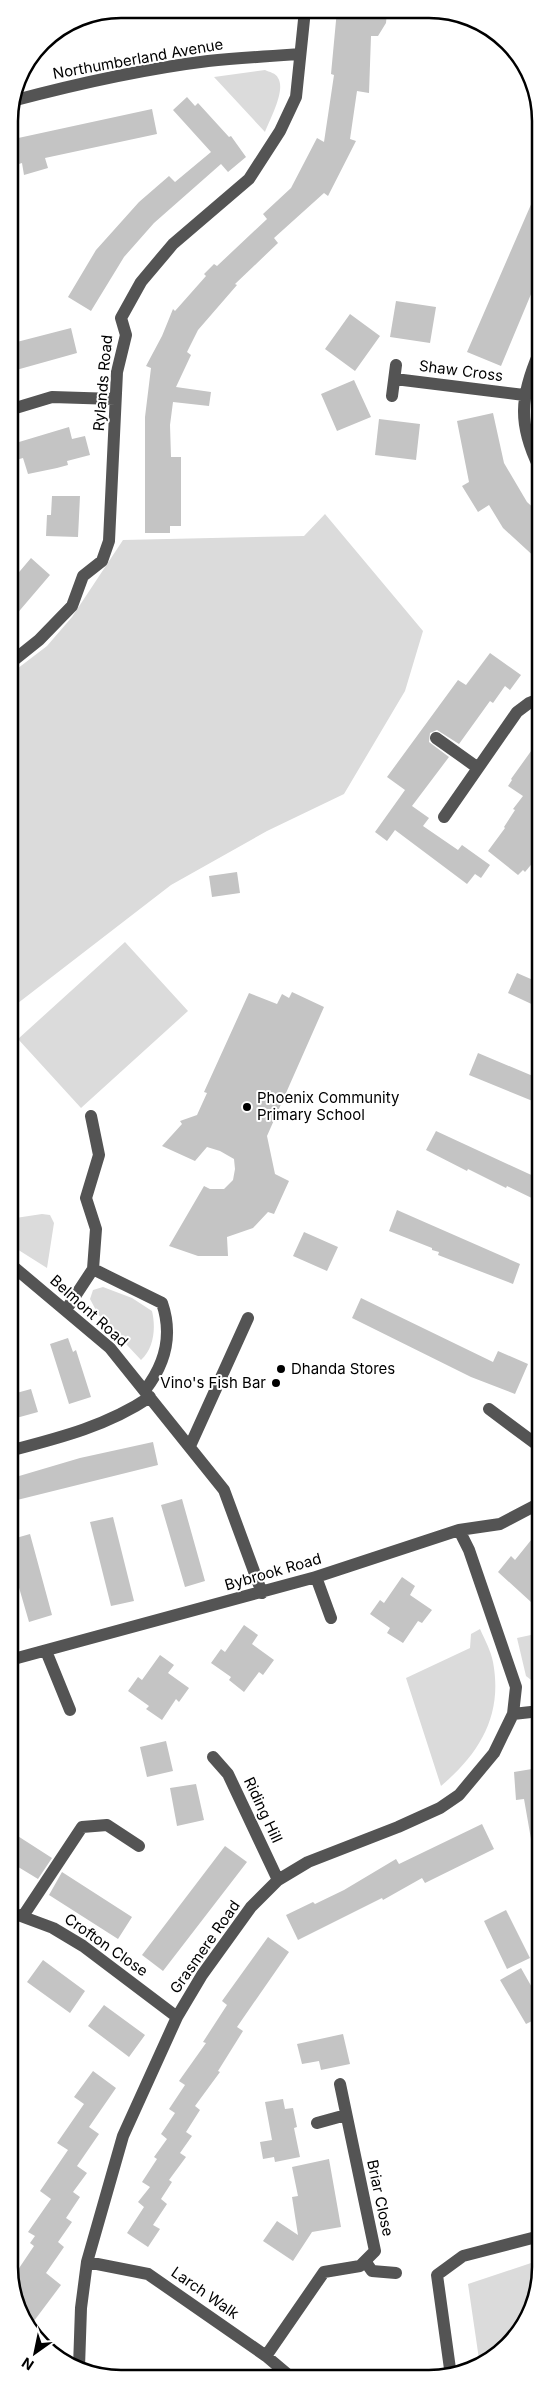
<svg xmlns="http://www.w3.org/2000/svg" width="549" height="2388" viewBox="0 0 549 2388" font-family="Inter,sans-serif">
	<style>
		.green { fill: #dbdbdb }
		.building { fill: #c4c4c4 }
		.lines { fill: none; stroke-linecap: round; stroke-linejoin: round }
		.minor { stroke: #545454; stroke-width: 12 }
		.poi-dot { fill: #000; stroke: #fff; stroke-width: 2 }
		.labels { text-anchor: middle; stroke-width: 4; stroke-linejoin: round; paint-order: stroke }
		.street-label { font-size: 15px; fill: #000; stroke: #fff }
		.poi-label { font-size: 15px; fill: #000; stroke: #fff; text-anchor: start }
		.rim { fill: none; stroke: #000; stroke-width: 2.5 }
	</style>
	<rect width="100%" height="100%" fill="#fff"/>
	<path class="green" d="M 265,70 C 269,72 276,73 278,78 C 286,90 270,119 265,132 L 214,77 Z
		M 325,514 L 423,631 L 405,691 L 344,794 L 267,831 L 171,885 L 9,1010 L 9,675 L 47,646 L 72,617 L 123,540 L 304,536 Z
		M 125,942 L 188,1011 L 81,1108 L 18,1039 Z
		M 42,1214 L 50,1215 L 54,1223 L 47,1268 L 9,1244 L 9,1219 Z
		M 103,1287 L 132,1298 L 152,1311 C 156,1328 154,1348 141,1360 L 98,1314 L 90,1299 L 93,1290 Z
		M 480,1629 C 485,1640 491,1651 493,1662 C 503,1715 480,1753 441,1786 L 406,1678 L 470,1648 L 471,1634 Z
		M 540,1633 L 540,1687 L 526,1676 L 517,1638 Z
		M 540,2260 L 540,2275 L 512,2341 L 480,2366 L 468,2284 Z"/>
	<path class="building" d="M 337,10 L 387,12 L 386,23 L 378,36 L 371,36 L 369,93 L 357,91 L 350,139 L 356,141 L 328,196 L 324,193 L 274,238 L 278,243 L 235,284 L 237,285 L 198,330 L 187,352 L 191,355 L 176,387 L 211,392 L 209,406 L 173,402 L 170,425 L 171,457 L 181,457 L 181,526 L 170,526 L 170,533 L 145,533 L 145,417 L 151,368 L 146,366 L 162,336 L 173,309 L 175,311 L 206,276 L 204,274 L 214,264 L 217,266 L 267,219 L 263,214 L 291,188 L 317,138 L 324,142 L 334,75 L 331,74 Z
		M 187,97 L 195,106 L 198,103 L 229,137 L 231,136 L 246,157 L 228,172 L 221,164 L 154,223 L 124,257 L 91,311 L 68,297 L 96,250 L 139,202 L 169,176 L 175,182 L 211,152 L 173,110 Z
		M 152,109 L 157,134 L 45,158 L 48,168 L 24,175 L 22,163 L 9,167 L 9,140 Z
		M 539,186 L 539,275 L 501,366 L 467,352 Z
		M 396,301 L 436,307 L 430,343 L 390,337 Z
		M 350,314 L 380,336 L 355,371 L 325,349 Z
		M 71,328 L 77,353 L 9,372 L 9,344 Z
		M 354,380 L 371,417 L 337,431 L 321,394 Z
		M 493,413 L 504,463 L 527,502 L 539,513 L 539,561 L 503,528 L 489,505 L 478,512 L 462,486 L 469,482 L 457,421 Z
		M 379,419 L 420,424 L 416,460 L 375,455 Z
		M 69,427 L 72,439 L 85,436 L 90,455 L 67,461 L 68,465 L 57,468 L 28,474 L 23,458 L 9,462 L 9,445 Z
		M 52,496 L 80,496 L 78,537 L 46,536 L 47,515 L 51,515 Z
		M 31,558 L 50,575 L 9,623 L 9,584 Z
		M 490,653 L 521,675 L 510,690 L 505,686 L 493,703 L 490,701 L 459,744 L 437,730 L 430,733 L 429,742 L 449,757 L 412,806 L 429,818 L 423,826 L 458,850 L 462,845 L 490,865 L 481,878 L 475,874 L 467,884 L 395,830 L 387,841 L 375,832 L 405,790 L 387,777 L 458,680 L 466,685 Z
		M 539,740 L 540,854 L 525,872 L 523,870 L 518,875 L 488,851 L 505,828 L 504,827 L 515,810 L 513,809 L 523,796 L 508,786 L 512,780 L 511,779 Z
		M 237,872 L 240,893 L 212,897 L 209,876 Z
		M 517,973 L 540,983 L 540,1008 L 508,993 Z
		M 292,992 L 324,1007 L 267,1136 L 275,1174 L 289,1181 L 274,1214 L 268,1212 L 253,1228 L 227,1237 L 228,1256 L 198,1256 L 169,1246 L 204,1186 L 210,1189 L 224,1189 L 233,1180 L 235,1169 L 234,1159 L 220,1151 L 207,1147 L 195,1161 L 162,1146 L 182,1124 L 180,1121 L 197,1115 L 207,1093 L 204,1092 L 249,993 L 277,1004 L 282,994 L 289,998 Z
		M 478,1053 L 540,1079 L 540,1104 L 469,1075 Z
		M 436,1131 L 540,1179 L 540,1202 L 507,1186 L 506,1188 L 468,1169 L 467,1171 L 426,1150 Z
		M 397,1210 L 520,1264 L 513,1284 L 438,1255 L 439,1252 L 432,1250 L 432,1248 L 389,1231 Z
		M 304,1232 L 338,1247 L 327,1271 L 293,1256 Z
		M 361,1298 L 493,1362 L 498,1351 L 528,1364 L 515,1394 L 471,1377 L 352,1318 Z
		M 68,1338 L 73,1352 L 76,1350 L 91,1397 L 69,1404 L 50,1344 Z
		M 31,1389 L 38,1412 L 9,1420 L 9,1395 Z
		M 153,1442 L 158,1465 L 9,1502 L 9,1479 L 80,1458 Z
		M 182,1499 L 205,1581 L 185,1587 L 161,1505 Z
		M 113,1517 L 134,1601 L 111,1606 L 90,1522 Z
		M 540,1529 L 540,1591 L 531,1602 L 498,1572 L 511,1556 L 515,1560 Z
		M 30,1534 L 52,1615 L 29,1622 L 9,1553 L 9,1540 Z
		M 402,1577 L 415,1586 L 410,1595 L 432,1610 L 422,1623 L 418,1621 L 403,1643 L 387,1633 L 390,1628 L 370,1614 L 380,1600 L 384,1603 Z
		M 244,1625 L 258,1635 L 252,1644 L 274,1660 L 263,1675 L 259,1672 L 244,1692 L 229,1680 L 231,1677 L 211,1663 L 221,1649 L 225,1652 Z
		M 160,1655 L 174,1665 L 168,1673 L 189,1688 L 179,1702 L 176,1699 L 162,1720 L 146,1709 L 149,1706 L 128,1691 L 138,1677 L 142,1680 Z
		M 166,1741 L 173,1771 L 147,1777 L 140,1747 Z
		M 538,1768 L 540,1839 L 531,1839 L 524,1799 L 516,1800 L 514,1772 Z
		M 196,1784 L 204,1820 L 177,1826 L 170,1788 Z
		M 482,1824 L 494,1849 L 425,1883 L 422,1878 L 383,1900 L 382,1898 L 298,1940 L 286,1915 L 313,1902 L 315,1904 L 344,1890 L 396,1859 L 399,1864 Z
		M 10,1831 L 52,1858 L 38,1879 L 10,1862 Z
		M 225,1846 L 247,1862 L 163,1971 L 142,1955 Z
		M 62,1872 L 132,1917 L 118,1939 L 49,1895 Z
		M 506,1910 L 530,1958 L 507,1969 L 484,1921 Z
		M 268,1937 L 289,1952 L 237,2027 L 243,2031 L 218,2071 L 220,2072 L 195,2106 L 200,2110 L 186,2132 L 192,2136 L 180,2153 L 186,2157 L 169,2180 L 172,2182 L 161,2199 L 167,2204 L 153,2225 L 160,2229 L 148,2247 L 127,2233 L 144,2207 L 138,2202 L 150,2187 L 142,2182 L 157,2159 L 154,2157 L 167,2139 L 161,2134 L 175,2113 L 169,2109 L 185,2085 L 179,2081 L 206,2043 L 203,2042 L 227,2005 L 222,2001 Z
		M 43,1960 L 85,1991 L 70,2013 L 27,1982 Z
		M 521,1968 L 534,1991 L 540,1988 L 540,2017 L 526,2024 L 500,1980 Z
		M 104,2005 L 145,2035 L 129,2057 L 88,2026 Z
		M 343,2034 L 350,2064 L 321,2070 L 319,2061 L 302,2064 L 297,2044 Z
		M 93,2071 L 116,2088 L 89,2127 L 99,2134 L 77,2166 L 87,2173 L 73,2192 L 80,2197 L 66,2218 L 72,2222 L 58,2242 L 64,2247 L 46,2273 L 61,2285 L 31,2325 L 11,2284 L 11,2280 L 34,2246 L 30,2243 L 35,2236 L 28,2232 L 51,2199 L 40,2191 L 68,2150 L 57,2143 L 84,2104 L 74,2097 Z
		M 283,2099 L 285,2109 L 293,2108 L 297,2127 L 294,2128 L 300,2157 L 275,2162 L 274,2157 L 263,2159 L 260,2142 L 272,2140 L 265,2102 Z
		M 329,2159 L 341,2227 L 312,2232 L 293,2261 L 263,2241 L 277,2221 L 298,2235 L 292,2197 L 298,2196 L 292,2167 Z"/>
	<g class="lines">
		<path class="minor" d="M 12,101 C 76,84 143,69 208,61 C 239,58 270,56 300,54
			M 539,353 C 520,397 518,424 539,467
			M 395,379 L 524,395
			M 392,396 L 396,365
			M 9,410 L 52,397 L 115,399
			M 9,664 L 39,640 L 72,606 L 83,576 L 102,561 L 109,541 L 117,372 L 126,335 L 121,318 L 141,282 L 173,244 L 249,179 L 280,131 L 296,97 L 305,10
			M 436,738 L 478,768
			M 444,817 L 517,712 L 529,703 L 539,699
			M 91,1116 L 99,1155 L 86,1198 L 96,1229 L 93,1269
			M 9,1263 L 110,1348 L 224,1490 L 262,1593
			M 66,1310 L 93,1269 L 162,1303 C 173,1335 166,1363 145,1390
			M 537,1334 L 540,1328
			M 489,1409 L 540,1447
			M 190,1446 L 248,1318
			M 9,1451 C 59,1438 107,1426 150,1397
			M 316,1577 L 331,1618
			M 46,1651 L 70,1710
			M 10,1660 L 316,1577 L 459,1530 L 500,1524 L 540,1503
			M 513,1714 L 540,1711
			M 213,1757 L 228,1774 L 278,1880
			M 10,1912 L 53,1928 L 83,1946 L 177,2017
			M 23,1916 L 82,1827 L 107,1825 L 139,1846
			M 317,2123 L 346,2115
			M 365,2261 L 372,2271 L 396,2273
			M 87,2262 L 148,2274 L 266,2356 L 292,2378
			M 266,2356 L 324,2272 L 360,2266 L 375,2251 L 340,2084
			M 79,2367 L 81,2308 L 87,2262 L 123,2136 L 177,2017 L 202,1975 L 251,1907 L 278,1880 L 308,1862 L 398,1827 L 440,1808 L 459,1795 L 494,1753 L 513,1714 L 516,1687 L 469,1550 L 459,1530
			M 451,2376 L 437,2275 L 463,2256 L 540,2236"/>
	</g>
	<g class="poi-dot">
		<circle cx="247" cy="1107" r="5"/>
		<circle cx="281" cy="1369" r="5"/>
		<circle cx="276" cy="1383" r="5"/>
	</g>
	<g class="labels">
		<g class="street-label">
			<text transform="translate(138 59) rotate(-10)" y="5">Northumberland Avenue</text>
			<text transform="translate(461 371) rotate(7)" y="5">Shaw Cross</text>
			<text transform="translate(103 383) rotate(-85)" y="5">Rylands Road</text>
			<text transform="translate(89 1311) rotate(42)" y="5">Belmont Road</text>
			<text transform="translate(273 1572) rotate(-16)" y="5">Bybrook Road</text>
			<text transform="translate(263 1810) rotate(65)" y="5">Riding Hill</text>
			<text transform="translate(106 1945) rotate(35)" y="5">Crofton Close</text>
			<text transform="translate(205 1947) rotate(-55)" y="5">Grasmere Road</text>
			<text transform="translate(380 2198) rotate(78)" y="5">Briar Close</text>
			<text transform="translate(205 2293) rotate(35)" y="5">Larch Walk</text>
		</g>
		<g class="poi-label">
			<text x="257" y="1103">Phoenix Community<tspan x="257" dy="17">Primary School</tspan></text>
			<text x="291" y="1374">Dhanda Stores</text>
			<text x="266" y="1388" text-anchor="end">Vino's Fish Bar</text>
		</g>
	</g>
	<path d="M0 0H549V2388H0ZM121 18H429A103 103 0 0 1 532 121V2267A103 103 0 0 1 429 2370H121A103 103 0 0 1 18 2267V121A103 103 0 0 1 121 18Z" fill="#fff" fill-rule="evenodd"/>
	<path class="rim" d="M121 18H429A103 103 0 0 1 532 121V2267A103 103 0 0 1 429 2370H121A103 103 0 0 1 18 2267V121A103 103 0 0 1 121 18Z"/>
	<g transform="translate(35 2353) rotate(213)" stroke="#ffffff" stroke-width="4" paint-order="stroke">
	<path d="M0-4L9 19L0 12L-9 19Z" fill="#000000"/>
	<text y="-8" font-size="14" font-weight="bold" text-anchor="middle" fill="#000000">N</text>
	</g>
</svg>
